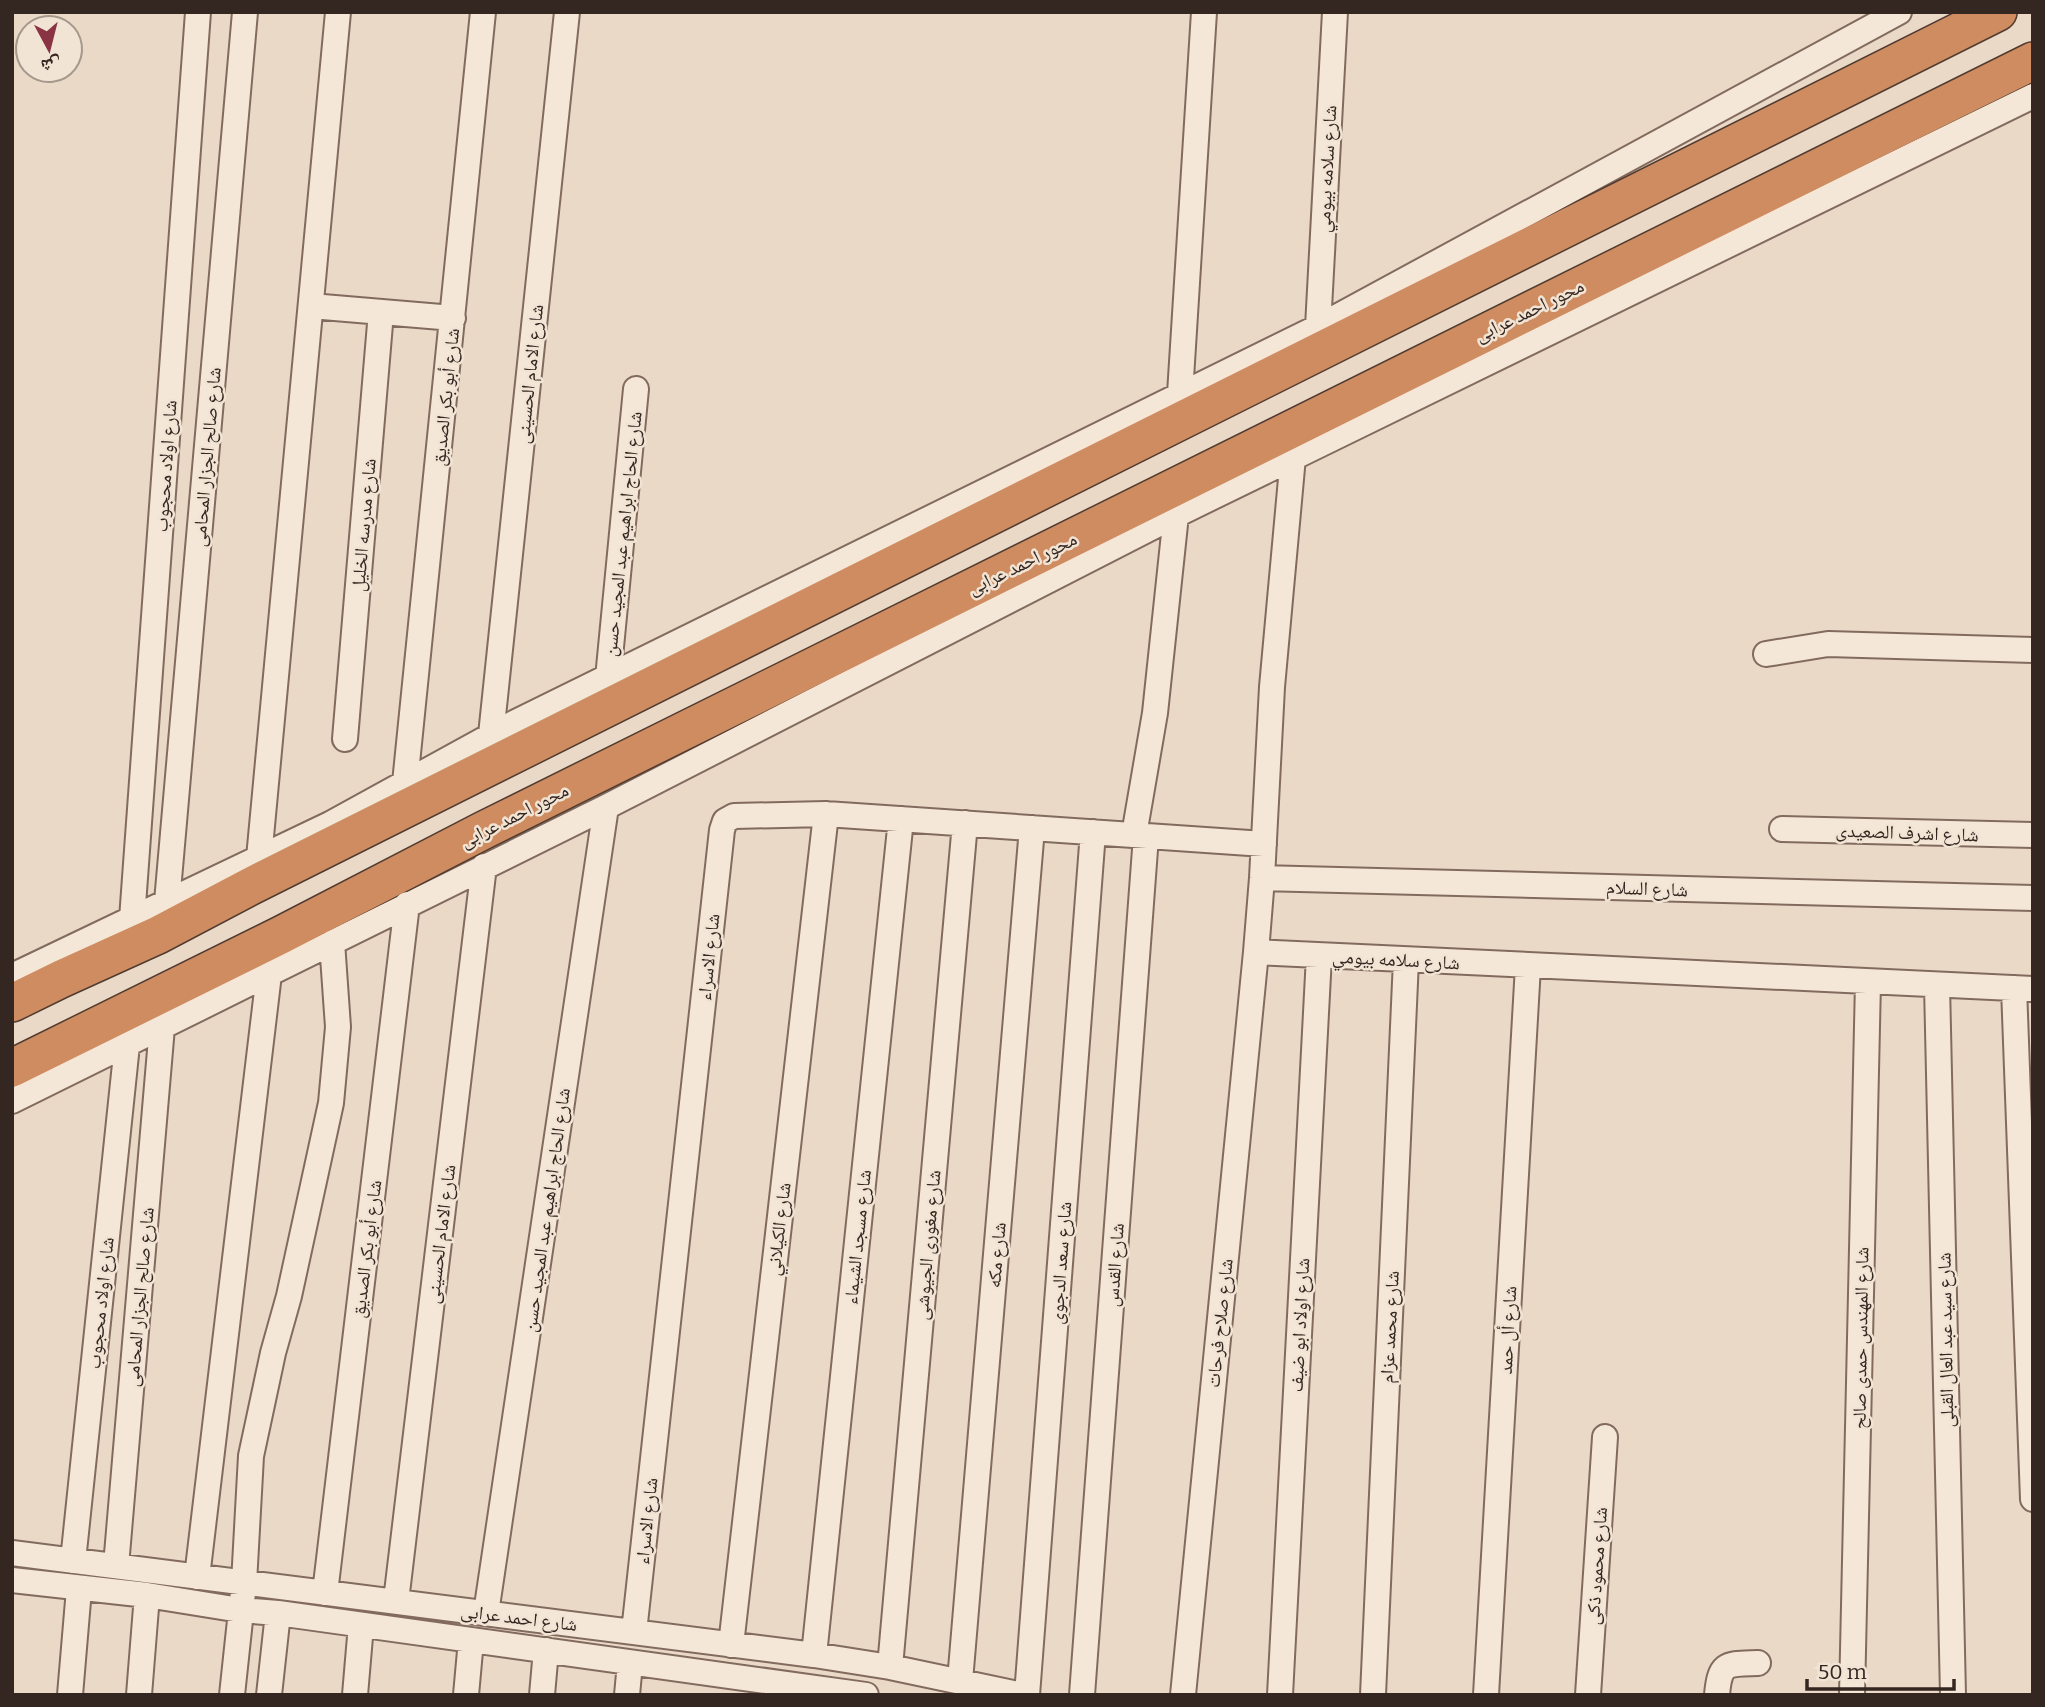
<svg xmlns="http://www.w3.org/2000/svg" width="2045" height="1707" viewBox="0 0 2045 1707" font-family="Bitter,'Noto Naskh Arabic',serif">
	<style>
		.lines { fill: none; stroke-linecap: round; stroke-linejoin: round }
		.minor-casing { stroke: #826b5e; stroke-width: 28 }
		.highway-casing { stroke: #503b31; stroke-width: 40 }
		.minor { stroke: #f5e7d8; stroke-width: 24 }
		.highway { stroke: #cf8c60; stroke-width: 37 }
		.labels { text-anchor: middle; stroke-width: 5; stroke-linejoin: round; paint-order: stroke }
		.street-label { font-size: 19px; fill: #342620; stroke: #f1e4d4 }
	</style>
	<rect width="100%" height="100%" fill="#e9d9c6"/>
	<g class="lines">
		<g class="minor-casing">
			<path id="minor" d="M 311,306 L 453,318
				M 1318,327 L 1335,12
				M 1180,394 L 1204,12
				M 1766,654 L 1828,644 L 2033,650
				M 608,678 L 636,389
				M 491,735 L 567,12
				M 345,739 L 381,312
				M 405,783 L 483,12
				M 1782,829 L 2033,835
				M 1134,835 L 1155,713 L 1176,515
				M 259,858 L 338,12
				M 1262,878 L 2033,898
				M 167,902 L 245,12
				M 132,919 L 198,12
				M 1256,952 L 2033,989
				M 12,976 L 330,824 L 512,724 L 1318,327 L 1899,12
				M 1937,985 L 1953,1695
				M 2014,988 L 2033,1499
				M 12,1101 L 606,807 L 1176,515 L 2033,96
				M 12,1553 L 814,1655 L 890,1667 L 1023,1695
				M 73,1561 L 127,1045
				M 116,1566 L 162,1027
				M 197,1577 L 269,974
				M 12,1580 L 147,1595 L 240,1610 L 278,1613 L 866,1695
				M 325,1593 L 407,904
				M 396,1601 L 484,866
				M 486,1613 L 606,807
				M 634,1632 L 722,830 L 725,821 L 734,816 L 826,814 L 1264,844
				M 731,1645 L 826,814
				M 814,1655 L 901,819
				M 890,1667 L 965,823
				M 960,1681 L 1032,828
				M 70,1695 L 79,1589
				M 139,1695 L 147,1595
				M 232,1695 L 244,1583 L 251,1456 L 273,1353 L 289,1296 L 331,1103 L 338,1027 L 332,942
				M 269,1695 L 278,1613
				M 355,1695 L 361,1625
				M 466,1695 L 471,1640
				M 542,1695 L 546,1650
				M 627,1695 L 630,1663
				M 1027,1695 L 1093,832
				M 1082,1695 L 1146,836
				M 1183,1695 L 1256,952 L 1262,878 L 1272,687 L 1293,457
				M 1280,1695 L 1319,956
				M 1373,1695 L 1406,960
				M 1486,1695 L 1528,966
				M 1588,1695 L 1605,1437
				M 1717,1695 C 1720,1661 1727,1664 1758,1663
				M 1852,1695 L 1868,982"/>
		</g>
		<g class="highway-casing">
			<path id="highway" d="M 12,1003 L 61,979 L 158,935 L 251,886 L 1998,12
				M 12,1068 L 281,935 L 484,830 L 2033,61"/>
		</g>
		<use href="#minor" class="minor"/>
		<use href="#highway" class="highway"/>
	</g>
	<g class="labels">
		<g class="street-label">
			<text transform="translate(1326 169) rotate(-87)" y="7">شارع سلامه بيومي</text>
			<text transform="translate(1529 310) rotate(-26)" y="7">محور احمد عرابى</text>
			<text transform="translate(529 374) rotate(-84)" y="7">شارع الامام الحسينى</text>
			<text transform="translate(445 397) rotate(-84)" y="7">شارع أبو بكر الصديق</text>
			<text transform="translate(206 457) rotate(-85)" y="7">شارع صالح الجزار المحامى</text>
			<text transform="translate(165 466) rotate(-86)" y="7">شارع اولاد محجوب</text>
			<text transform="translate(363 525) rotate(-85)" y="7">شارع مدرسه الخليل</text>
			<text transform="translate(622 534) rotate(-84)" y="7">شارع الحاج ابراهيم عبد المجيد حسن</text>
			<text transform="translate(1022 563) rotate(-26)" y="7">محور احمد عرابى</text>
			<text transform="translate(514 815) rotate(-27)" y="7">محور احمد عرابى</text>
			<text transform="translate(1907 832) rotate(2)" y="7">شارع اشرف الصعيدى</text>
			<text transform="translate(1647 888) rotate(2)" y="7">شارع السلام</text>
			<text transform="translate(708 957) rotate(-84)" y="7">شارع الاسراء</text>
			<text transform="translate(1396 959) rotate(3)" y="7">شارع سلامه بيومي</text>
			<text transform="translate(546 1210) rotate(-82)" y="7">شارع الحاج ابراهيم عبد المجيد حسن</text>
			<text transform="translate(778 1229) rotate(-83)" y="7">شارع الكيلاني</text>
			<text transform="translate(440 1234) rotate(-83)" y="7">شارع الامام الحسينى</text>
			<text transform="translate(857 1237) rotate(-84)" y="7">شارع مسجد الشيماء</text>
			<text transform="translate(927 1245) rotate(-85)" y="7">شارع مغورى الجيوشى</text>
			<text transform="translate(366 1249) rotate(-83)" y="7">شارع أبو بكر الصديق</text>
			<text transform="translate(996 1255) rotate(-85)" y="7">شارع مكه</text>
			<text transform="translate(1060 1263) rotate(-86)" y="7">شارع سعد الدجوى</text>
			<text transform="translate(1114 1265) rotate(-86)" y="7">شارع القدس</text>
			<text transform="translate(139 1297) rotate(-85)" y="7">شارع صالح الجزار المحامى</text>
			<text transform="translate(100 1303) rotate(-84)" y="7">شارع اولاد محجوب</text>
			<text transform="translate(1219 1323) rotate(-84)" y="7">شارع صلاح فرحات</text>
			<text transform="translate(1299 1325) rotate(-87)" y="7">شارع اولاد ابو ضيف</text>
			<text transform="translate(1389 1327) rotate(-87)" y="7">شارع محمد عزام</text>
			<text transform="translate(1507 1330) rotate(-87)" y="7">شارع أل حمد</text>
			<text transform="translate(1860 1338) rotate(-89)" y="7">شارع المهندس حمدى صالح</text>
			<text transform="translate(1945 1340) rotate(-91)" y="7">شارع سيد عبد العال القبلى</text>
			<text transform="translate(646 1521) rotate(-84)" y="7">شارع الاسراء</text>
			<text transform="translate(1596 1566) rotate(-86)" y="7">شارع محمود ذكى</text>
			<text transform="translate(519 1617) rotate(7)" y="7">شارع احمد عرابى</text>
		</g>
	</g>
	<rect width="2045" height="1707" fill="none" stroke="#342620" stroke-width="28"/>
	<g transform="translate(49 49) rotate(173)"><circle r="33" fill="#f1e4d4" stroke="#a5988c" stroke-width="2"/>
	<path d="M0-5L12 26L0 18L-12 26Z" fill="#8a3443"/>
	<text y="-10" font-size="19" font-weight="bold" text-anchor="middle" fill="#342620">ش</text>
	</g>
	<path d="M1807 1679v10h147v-10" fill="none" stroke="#342620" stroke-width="3.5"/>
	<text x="1818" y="1679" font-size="21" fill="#342620" stroke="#f1e4d4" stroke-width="5" paint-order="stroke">50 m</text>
</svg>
